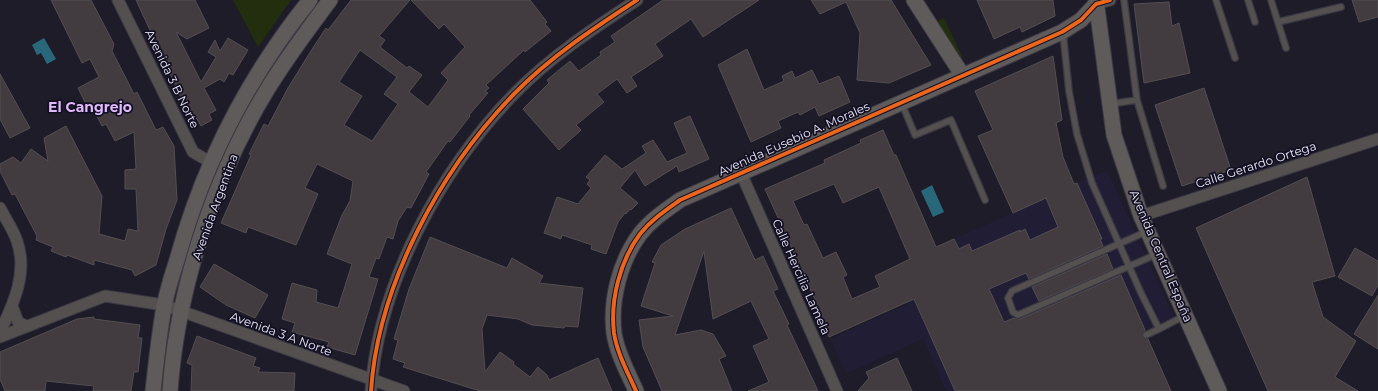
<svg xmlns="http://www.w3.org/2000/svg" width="1378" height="391" viewBox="0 0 1378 391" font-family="Montserrat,sans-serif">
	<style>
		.built { fill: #201d34 }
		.green { fill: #232e0f }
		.water { fill: #29687b }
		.building { fill: #423c41; stroke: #534e51; fill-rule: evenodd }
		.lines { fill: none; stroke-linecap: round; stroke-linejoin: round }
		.lane-casing { stroke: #3b3944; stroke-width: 8 }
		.street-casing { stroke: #3b3944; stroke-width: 13 }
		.secondary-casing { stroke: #3b3944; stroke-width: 17 }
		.lane { stroke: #545050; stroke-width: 5.5 }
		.street { stroke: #545050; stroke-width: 11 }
		.secondary { stroke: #605b5b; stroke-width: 15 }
		.cycleway-casing { stroke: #120f22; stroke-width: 6 }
		.cycleway { stroke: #eb651d; stroke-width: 4 }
		.labels { text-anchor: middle; stroke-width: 3.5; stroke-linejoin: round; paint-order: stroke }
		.street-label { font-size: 12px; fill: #e8e7f5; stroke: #120f22 }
		.quarter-label { font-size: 14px; font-weight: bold; fill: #e1bafc; stroke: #120f22 }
	</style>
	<rect width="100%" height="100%" fill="#1e1c28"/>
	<path class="built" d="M 1107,170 L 1174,317 L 1009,391 L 946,391 L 923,339 L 846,374 L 830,339 L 907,304 L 892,267 Z"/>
	<path class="green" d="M 233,0 L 291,0 L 258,47 Z
		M 944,18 L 962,56 L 960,59 L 938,26 L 938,21 Z"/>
	<path class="water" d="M 44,38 L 56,59 L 47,64 L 41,53 L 37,55 L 32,45 Z
		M 932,185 L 944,212 L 933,217 L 921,191 Z"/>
	<path class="building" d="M 51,0 L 91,0 L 114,44 L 112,51 L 134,94 L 137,92 L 156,130 L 163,127 L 174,146 L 177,200 L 166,229 L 156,265 L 135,276 L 132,270 L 94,260 L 94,265 L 67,255 L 66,257 L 51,251 L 53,247 L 36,240 L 37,236 L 15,194 L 12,195 L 0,171 L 0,164 L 13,157 L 21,163 L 31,149 L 48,161 L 44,138 L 66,126 L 102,196 L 99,234 L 125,241 L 128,229 L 138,231 L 136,189 L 125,189 L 125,170 L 136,169 L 134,132 L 115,141 L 106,124 L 102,126 L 93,108 L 89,110 L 78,88 L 99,77 L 90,59 L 82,63 Z
		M 136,0 L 195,0 L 209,28 L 187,39 L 176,32 L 201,82 L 216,57 L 208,52 L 215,40 L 220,51 L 228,38 L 248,50 L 233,75 L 229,73 L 224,82 L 220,79 L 204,88 L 216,110 L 209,114 L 212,120 L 201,126 L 194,114 L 193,114 L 189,107 L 186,108 Z
		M 351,0 L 410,0 L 379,36 L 385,40 L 380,47 L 407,68 L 409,66 L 422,75 L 409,92 L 428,107 L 448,80 L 441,73 L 465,47 L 444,24 L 439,29 L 411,0 L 530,0 L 547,22 L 545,24 L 551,31 L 525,52 L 524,50 L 486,85 L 489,88 L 485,91 L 488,93 L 469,115 L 470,116 L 450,142 L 448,141 L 426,172 L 429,174 L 411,208 L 407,207 L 398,221 L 393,239 L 387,237 L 379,259 L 376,258 L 369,277 L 378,279 L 355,355 L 327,347 L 329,342 L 292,332 L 295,323 L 282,319 L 292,283 L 317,290 L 316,302 L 338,308 L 352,264 L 327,254 L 342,215 L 350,201 L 353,181 L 317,164 L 305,188 L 318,194 L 296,245 L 248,227 L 246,233 L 221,223 L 251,155 L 249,154 L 264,124 L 268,126 L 288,88 L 309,54 L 326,28 L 328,30 ZM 360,50 L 397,77 L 384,94 L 398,104 L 372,141 L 344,125 L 362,96 L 339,82 Z
		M 663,0 L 759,0 L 703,37 L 691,19 L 655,44 L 663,56 L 631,77 L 637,86 L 627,93 L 617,79 L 597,94 L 604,102 L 576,125 L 581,130 L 559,150 L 523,109 L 549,83 L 547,80 L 570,61 L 579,71 L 601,55 L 600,52 L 615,42 L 611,36 Z
		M 811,0 L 891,0 L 931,65 L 889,83 L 857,80 L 860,33 L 846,2 L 820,14 Z
		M 977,0 L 1053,0 L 1055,16 L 1022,32 L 1020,27 L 994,39 Z
		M 1352,0 L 1378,0 L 1378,17 L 1359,22 Z
		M 1169,2 L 1172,26 L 1179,23 L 1190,73 L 1144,83 L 1134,4 Z
		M 747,49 L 764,90 L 784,81 L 782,76 L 792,71 L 795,78 L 812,70 L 819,84 L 839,76 L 850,102 L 819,116 L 815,107 L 800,115 L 798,112 L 778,121 L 781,128 L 751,142 L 718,65 Z
		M 1053,56 L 1062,120 L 1056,123 L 1063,157 L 1074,184 L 1077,183 L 1102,239 L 1100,239 L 1103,246 L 1029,279 L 1026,273 L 989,289 L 1004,322 L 1014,318 L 1020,319 L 1121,275 L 1145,330 L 1142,336 L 1148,339 L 1171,391 L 955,391 L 914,299 L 829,337 L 816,307 L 818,306 L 765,189 L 825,163 L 824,160 L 861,143 L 860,140 L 883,130 L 894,155 L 896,155 L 936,247 L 954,239 L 959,249 L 969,244 L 972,251 L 1020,230 L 1020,232 L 1025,229 L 1030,240 L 1058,227 L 1046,198 L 1013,213 L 978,136 L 993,130 L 975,91 ZM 834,184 L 843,203 L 879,187 L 910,259 L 875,276 L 880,287 L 852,299 L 843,277 L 847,275 L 836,252 L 823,258 L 807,224 L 804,225 L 793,201 Z
		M 0,74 L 30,128 L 10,138 L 0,119 Z
		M 1204,88 L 1231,170 L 1182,186 L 1155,105 Z
		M 690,116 L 709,159 L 679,172 L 677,166 L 645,186 L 635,170 L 620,188 L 638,203 L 631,210 L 630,209 L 626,214 L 625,213 L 618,222 L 606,254 L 591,249 L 592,245 L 562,235 L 561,239 L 544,233 L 557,197 L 578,204 L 591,188 L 587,184 L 590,180 L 586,177 L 605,155 L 622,169 L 646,153 L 642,146 L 653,140 L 667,162 L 687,153 L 674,123 Z
		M 1307,177 L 1335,276 L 1312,282 L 1323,317 L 1356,341 L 1335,377 L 1358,391 L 1268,391 L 1196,228 Z
		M 731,208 L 755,260 L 763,256 L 778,289 L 773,291 L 789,324 L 787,325 L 818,391 L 748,391 L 769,382 L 753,346 L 769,339 L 751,301 L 713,319 L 704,251 L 675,335 L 701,330 L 713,334 L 726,356 L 719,359 L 732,391 L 662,391 L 643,347 L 639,320 L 673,316 L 641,306 L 655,263 L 652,262 L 661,245 L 685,229 Z
		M 430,237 L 507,268 L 512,258 L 543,276 L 539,283 L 583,288 L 578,327 L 565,326 L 564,328 L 532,325 L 518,319 L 487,315 L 482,329 L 485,372 L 500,352 L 514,362 L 513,364 L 530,377 L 538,367 L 547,375 L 549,380 L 598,358 L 612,391 L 480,391 L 403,367 L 405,363 L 393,359 L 398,340 L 394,339 L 409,289 Z
		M 1355,248 L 1378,261 L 1378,285 L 1372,296 L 1338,277 Z
		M 1107,254 L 1113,269 L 1039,301 L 1032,287 Z
		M 214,264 L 268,295 L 255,318 L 226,305 L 200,287 Z
		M 1378,295 L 1378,349 L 1354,334 Z
		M 94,317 L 94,319 L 140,325 L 138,338 L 142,338 L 138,372 L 134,372 L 131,391 L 93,391 L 94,386 L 46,381 L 45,391 L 5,391 L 0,379 L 0,352 L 77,319 Z
		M 197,336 L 256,358 L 253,366 L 260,368 L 258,372 L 295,373 L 294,391 L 191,391 L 192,365 L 187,363 Z
		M 897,358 L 912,391 L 858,391 L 869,378 L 866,372 Z"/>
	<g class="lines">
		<g class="lane-casing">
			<path id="lane" d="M 1124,0 L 1137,100 L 1163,186
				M 1216,0 L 1235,58
				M 1248,0 L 1255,22
				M 1271,0 L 1286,48
				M 1278,22 L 1341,7
				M 1063,33 L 1069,91 L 1077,134 L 1092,183 L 1141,293 L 1159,329 L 1184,316
				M 902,104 L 915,135 L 951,120 L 985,200
				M 1110,104 L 1137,100
				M 1148,231 L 1012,291 L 1008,298 L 1013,312 L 1018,315 L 1157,254
				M 1146,335 L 1159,329"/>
		</g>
		<g class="street-casing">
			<path id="street" d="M 118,0 L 193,152 L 210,162
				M 1096,4 L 1110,0
				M 741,173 L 837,391
				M 0,208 C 5,218 13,229 17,241 C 28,272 14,303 0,332
				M 1141,216 L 1378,139
				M 12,306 L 18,322 L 26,326
				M 0,337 L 105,296 L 164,305 L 404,391
				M 371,391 C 378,284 441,169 514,94 C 550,57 594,28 637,0"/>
		</g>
		<g class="secondary-casing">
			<path id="secondary" d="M 914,0 L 963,76
				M 1096,0 L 1114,135 L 1141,216 L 1219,391
				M 153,391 C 156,363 159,335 164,307 C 167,291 172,275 177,260 C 203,165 248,77 310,0
				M 170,391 C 177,291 213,180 264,95 C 284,61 307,31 330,0
				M 636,391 C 628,373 617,353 614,333 C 610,300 620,261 640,234 C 651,220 666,210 680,200 L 1062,32 L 1081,20 L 1096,4"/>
		</g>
		<use href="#lane" class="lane"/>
		<use href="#street" class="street"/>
		<use href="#secondary" class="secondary"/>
		<g class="cycleway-casing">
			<path id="cycleway" d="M 371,391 C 378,284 441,169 514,94 C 550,57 594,28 637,0
				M 636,391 C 628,373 617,353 614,333 C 610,300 620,261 640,234 C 651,220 666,210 680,200 L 1062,32 L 1081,20 L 1096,4 L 1110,0"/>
		</g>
		<use href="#cycleway" class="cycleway"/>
	</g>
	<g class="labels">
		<g class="street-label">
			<text transform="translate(172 79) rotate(64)" y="4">Avenida 3 B Norte</text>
			<text transform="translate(794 139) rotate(-24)" y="4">Avenida Eusebio A. Morales</text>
			<text transform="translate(1256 165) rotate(-18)" y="4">Calle Gerardo Ortega</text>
			<text transform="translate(215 207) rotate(-70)" y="4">Avenida Argentina</text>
			<text transform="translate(1161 256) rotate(67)" y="4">Avenida Central España</text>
			<text transform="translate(801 277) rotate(66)" y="4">Calle Hercilia Lamela</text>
			<text transform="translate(281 334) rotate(20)" y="4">Avenida 3 A Norte</text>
		</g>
		<g class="quarter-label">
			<text x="90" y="112">El Cangrejo</text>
		</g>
	</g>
</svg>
